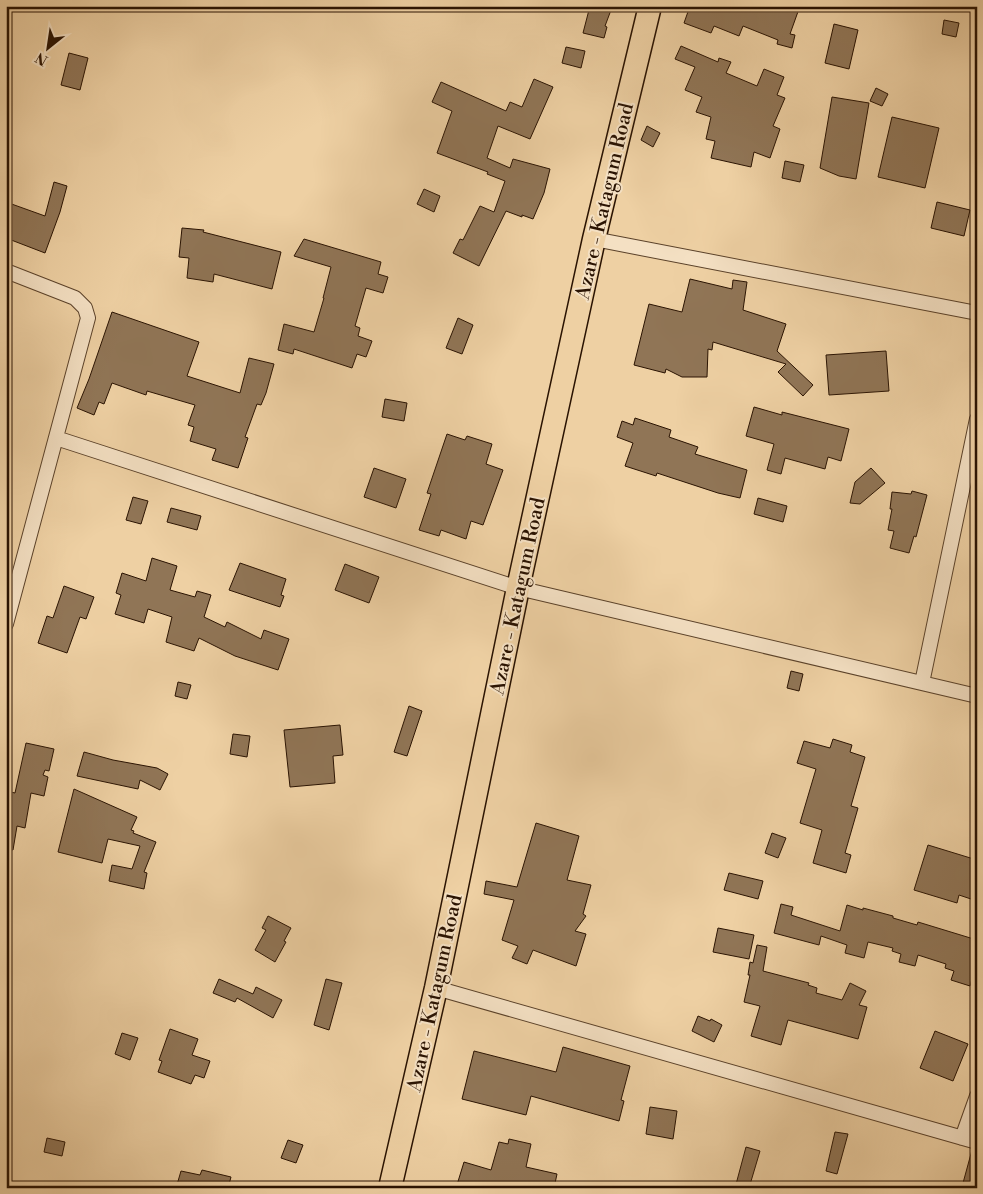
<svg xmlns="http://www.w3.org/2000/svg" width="983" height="1194" viewBox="0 0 983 1194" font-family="'Libre Bodoni',serif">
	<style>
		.building { fill: #907556; stroke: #2a1302 }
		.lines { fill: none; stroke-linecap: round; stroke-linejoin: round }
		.minor-casing { stroke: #5b422a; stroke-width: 16 }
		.primary-casing { stroke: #2a1302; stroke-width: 25 }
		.minor { stroke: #f4e0c3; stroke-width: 14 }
		.primary { stroke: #eed0a3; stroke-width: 22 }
		.labels { text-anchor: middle; stroke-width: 4; stroke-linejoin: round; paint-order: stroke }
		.street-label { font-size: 20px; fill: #2a1302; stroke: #f4e0c3 }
	</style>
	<rect width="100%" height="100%" fill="#eed0a3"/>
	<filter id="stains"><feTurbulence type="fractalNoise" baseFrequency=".004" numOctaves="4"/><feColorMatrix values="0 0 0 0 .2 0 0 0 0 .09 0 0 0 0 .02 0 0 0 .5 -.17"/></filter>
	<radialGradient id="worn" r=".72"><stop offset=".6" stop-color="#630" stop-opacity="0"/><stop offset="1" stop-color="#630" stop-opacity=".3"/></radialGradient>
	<path class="building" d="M 590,6 L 603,6 L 611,10 L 605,26 L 607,27 L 604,38 L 583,33 Z
		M 690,6 L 800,6 L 790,34 L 795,35 L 792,48 L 777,44 L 778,40 L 743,26 L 739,36 L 714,26 L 711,33 L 684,23 Z
		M 944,20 L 959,23 L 956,37 L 942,34 Z
		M 834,24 L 858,30 L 849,69 L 825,63 Z
		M 681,46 L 718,62 L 719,58 L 731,62 L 726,73 L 757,86 L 764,69 L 784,77 L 777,95 L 785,98 L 773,126 L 780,129 L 770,158 L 754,152 L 751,167 L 711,158 L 715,141 L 706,139 L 711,117 L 696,112 L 702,97 L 685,90 L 695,67 L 675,59 Z
		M 566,47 L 585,51 L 581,68 L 562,63 Z
		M 69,53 L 88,58 L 80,90 L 61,85 Z
		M 534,79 L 553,87 L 530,139 L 498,126 L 487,158 L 510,168 L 513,159 L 550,169 L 544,193 L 533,219 L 522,215 L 522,217 L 506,211 L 479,266 L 453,253 L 460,239 L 463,240 L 480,206 L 494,212 L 505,181 L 487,174 L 488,172 L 437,153 L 452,111 L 432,102 L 441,82 L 506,111 L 510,102 L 522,107 Z
		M 876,88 L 888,94 L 882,106 L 870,101 Z
		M 832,97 L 869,103 L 856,179 L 839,176 L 820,168 Z
		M 892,117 L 939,128 L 925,188 L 878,177 Z
		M 647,126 L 660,133 L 653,147 L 641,140 Z
		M 785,161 L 804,165 L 800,182 L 782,178 Z
		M 54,182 L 67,186 L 60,212 L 45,253 L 6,238 L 6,202 L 45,216 Z
		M 424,189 L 440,196 L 434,212 L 417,204 Z
		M 937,202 L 970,210 L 964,236 L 931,228 Z
		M 182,228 L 204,230 L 203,232 L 281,252 L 272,289 L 214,274 L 213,282 L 187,278 L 189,258 L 179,257 Z
		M 304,239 L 381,262 L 378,274 L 388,277 L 383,293 L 366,288 L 355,326 L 360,328 L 358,336 L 372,341 L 366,357 L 357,354 L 352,368 L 294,349 L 293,354 L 278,350 L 284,324 L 314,332 L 324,298 L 323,298 L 331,267 L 294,256 Z
		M 690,279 L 732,289 L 733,280 L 747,282 L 743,310 L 786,324 L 777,351 L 813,385 L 803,396 L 778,372 L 786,364 L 713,342 L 712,350 L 708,349 L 707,377 L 682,377 L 666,369 L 665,373 L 634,365 L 649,304 L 682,312 Z
		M 112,312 L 199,342 L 187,376 L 240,393 L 249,358 L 274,364 L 266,393 L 261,405 L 257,404 L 245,437 L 248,438 L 238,468 L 212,460 L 216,449 L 190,441 L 194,427 L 188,425 L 195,405 L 147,391 L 146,395 L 112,383 L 104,404 L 99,402 L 94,415 L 77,408 L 89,379 Z
		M 458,318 L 473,325 L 462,354 L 446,348 Z
		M 886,351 L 889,391 L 829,395 L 826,355 Z
		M 385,399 L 407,403 L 404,421 L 382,417 Z
		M 754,407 L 782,415 L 782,412 L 849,429 L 841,461 L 828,457 L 825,469 L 785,458 L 781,474 L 767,470 L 774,444 L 746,436 Z
		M 635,418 L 671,430 L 669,437 L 698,447 L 695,454 L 747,470 L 740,498 L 718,493 L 657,473 L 656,476 L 625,466 L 633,443 L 617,437 L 622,421 L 633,425 Z
		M 447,434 L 465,440 L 467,436 L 492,444 L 486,464 L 503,470 L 483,525 L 471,521 L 466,539 L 441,530 L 439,536 L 419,530 L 431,494 L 427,493 Z
		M 374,468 L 406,479 L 396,508 L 364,497 Z
		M 871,468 L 885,483 L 860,504 L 850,503 L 855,482 Z
		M 912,491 L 927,495 L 916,537 L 914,536 L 909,553 L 890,548 L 894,531 L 888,530 L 892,509 L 890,509 L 892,492 L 911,494 Z
		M 133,497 L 148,501 L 141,524 L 126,520 Z
		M 758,498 L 787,506 L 783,522 L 754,514 Z
		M 171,508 L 201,516 L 197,530 L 167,522 Z
		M 152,558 L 177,566 L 170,590 L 195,597 L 197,591 L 211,595 L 204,617 L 225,627 L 227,622 L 261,639 L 264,630 L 289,639 L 278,670 L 235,656 L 199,638 L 194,651 L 166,642 L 172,617 L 148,609 L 144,623 L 115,614 L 121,595 L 116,593 L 122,573 L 146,581 Z
		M 240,563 L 286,579 L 281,595 L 284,596 L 280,607 L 229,590 Z
		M 345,564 L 379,577 L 369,603 L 335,590 Z
		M 64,586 L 94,597 L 86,619 L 80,617 L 67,653 L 38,643 L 47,616 L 53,618 Z
		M 791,671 L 803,674 L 799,691 L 787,688 Z
		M 178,682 L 191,685 L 187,699 L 175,696 Z
		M 409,706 L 422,711 L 407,756 L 394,752 Z
		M 340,725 L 343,755 L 333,756 L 335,783 L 290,787 L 284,730 Z
		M 233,734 L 250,736 L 247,757 L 230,754 Z
		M 833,739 L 852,745 L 850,752 L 865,757 L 851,806 L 858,808 L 845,853 L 851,855 L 846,873 L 813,863 L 822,830 L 800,823 L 816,769 L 797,763 L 804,741 L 830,748 Z
		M 26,743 L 54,749 L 49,771 L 45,770 L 43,775 L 48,777 L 44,796 L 31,793 L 25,828 L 17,826 L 13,850 L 6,849 L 6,791 L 15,793 Z
		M 84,752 L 113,760 L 157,768 L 168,774 L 160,790 L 140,780 L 138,789 L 77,776 Z
		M 74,789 L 137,817 L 131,830 L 134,831 L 133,833 L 156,842 L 144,872 L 147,873 L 144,889 L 109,881 L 112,865 L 132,869 L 140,846 L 108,839 L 102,863 L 58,852 Z
		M 536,823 L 579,836 L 567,880 L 591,885 L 583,914 L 586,916 L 575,931 L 586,934 L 576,966 L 533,950 L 527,964 L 512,958 L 518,946 L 502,940 L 514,900 L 484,894 L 486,881 L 517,887 Z
		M 772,833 L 786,838 L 778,858 L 765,853 Z
		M 928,845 L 977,860 L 977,901 L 959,895 L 957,903 L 914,890 Z
		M 729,873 L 763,881 L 758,899 L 724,890 Z
		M 781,904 L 793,907 L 791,915 L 840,931 L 847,905 L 863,910 L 863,908 L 893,916 L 893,918 L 917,925 L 918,922 L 977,940 L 977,972 L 974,971 L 970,986 L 951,980 L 954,971 L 945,968 L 946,964 L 918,955 L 915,966 L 899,962 L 901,954 L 892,951 L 893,948 L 868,942 L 864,958 L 845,953 L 847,945 L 821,936 L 819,945 L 774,933 Z
		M 268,916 L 291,928 L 284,941 L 286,942 L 275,962 L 255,950 L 266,930 L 262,928 Z
		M 718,928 L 754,935 L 749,959 L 713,952 Z
		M 757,945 L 767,947 L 763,971 L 809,983 L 808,985 L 817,988 L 816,993 L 842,1000 L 850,983 L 866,991 L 859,1005 L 867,1007 L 858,1039 L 788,1020 L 781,1045 L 751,1036 L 760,1006 L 744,1002 L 750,975 L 748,975 L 750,962 L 753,963 Z
		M 219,979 L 253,994 L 256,987 L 282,1000 L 273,1018 L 237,998 L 235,1002 L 213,993 Z
		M 326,979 L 342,983 L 329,1030 L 314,1025 Z
		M 698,1016 L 710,1021 L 711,1019 L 722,1025 L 714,1042 L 692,1031 Z
		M 170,1029 L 198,1039 L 192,1055 L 210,1061 L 204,1078 L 195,1075 L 191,1084 L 158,1072 L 162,1061 L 159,1060 Z
		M 935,1031 L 968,1044 L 953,1081 L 920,1068 Z
		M 122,1033 L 138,1038 L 130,1060 L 115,1054 Z
		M 563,1047 L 630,1066 L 621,1100 L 624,1101 L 619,1121 L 531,1096 L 526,1115 L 462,1099 L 474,1051 L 556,1072 Z
		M 650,1107 L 677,1111 L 673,1139 L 646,1134 Z
		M 835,1132 L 848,1134 L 837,1174 L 826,1171 Z
		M 47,1138 L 65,1142 L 62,1156 L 44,1152 Z
		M 509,1139 L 531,1144 L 526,1167 L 557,1174 L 554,1188 L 456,1188 L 464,1162 L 491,1170 L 499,1142 L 508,1144 Z
		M 288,1140 L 303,1145 L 296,1163 L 281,1158 Z
		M 746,1147 L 760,1151 L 749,1188 L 735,1188 Z
		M 972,1150 L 977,1151 L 977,1187 L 963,1183 Z
		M 202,1170 L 231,1177 L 228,1188 L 176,1188 L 181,1171 L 200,1175 Z"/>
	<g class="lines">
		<g class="minor-casing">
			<path id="minor" d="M 594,239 L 977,313
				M 6,271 L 75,298 L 85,308 L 88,318 L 6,624
				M 56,438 L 518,588 L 977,696
				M 922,683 L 977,419
				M 436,988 L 977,1142
				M 962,1138 L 977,1096"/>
		</g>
		<g class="primary-casing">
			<path id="primary" d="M 390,1188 L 436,988 L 518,588 L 594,239 L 650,6"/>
		</g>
		<use href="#minor" class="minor"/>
		<use href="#primary" class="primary"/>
	</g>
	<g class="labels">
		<g class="street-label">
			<text transform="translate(604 201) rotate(-77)" y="7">Azare - Katagum Road</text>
			<text transform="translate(517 596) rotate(-78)" y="7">Azare - Katagum Road</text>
			<text transform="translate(434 993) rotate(-78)" y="7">Azare - Katagum Road</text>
		</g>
	</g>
	<rect width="983" height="1194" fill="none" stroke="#eed0a3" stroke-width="25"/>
	<rect x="8" y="8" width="968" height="1179" fill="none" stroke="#2a1302" stroke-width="2.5"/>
	<rect x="12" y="12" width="958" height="1169" fill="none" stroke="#2a1302"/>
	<g transform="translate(48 48) rotate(210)" stroke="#f4e0c3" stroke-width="4" paint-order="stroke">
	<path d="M0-4L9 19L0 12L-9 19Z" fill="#2a1302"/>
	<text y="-8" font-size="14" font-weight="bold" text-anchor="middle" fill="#2a1302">N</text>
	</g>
	<rect width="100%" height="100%" filter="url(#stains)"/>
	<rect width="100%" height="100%" fill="url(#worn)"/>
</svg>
